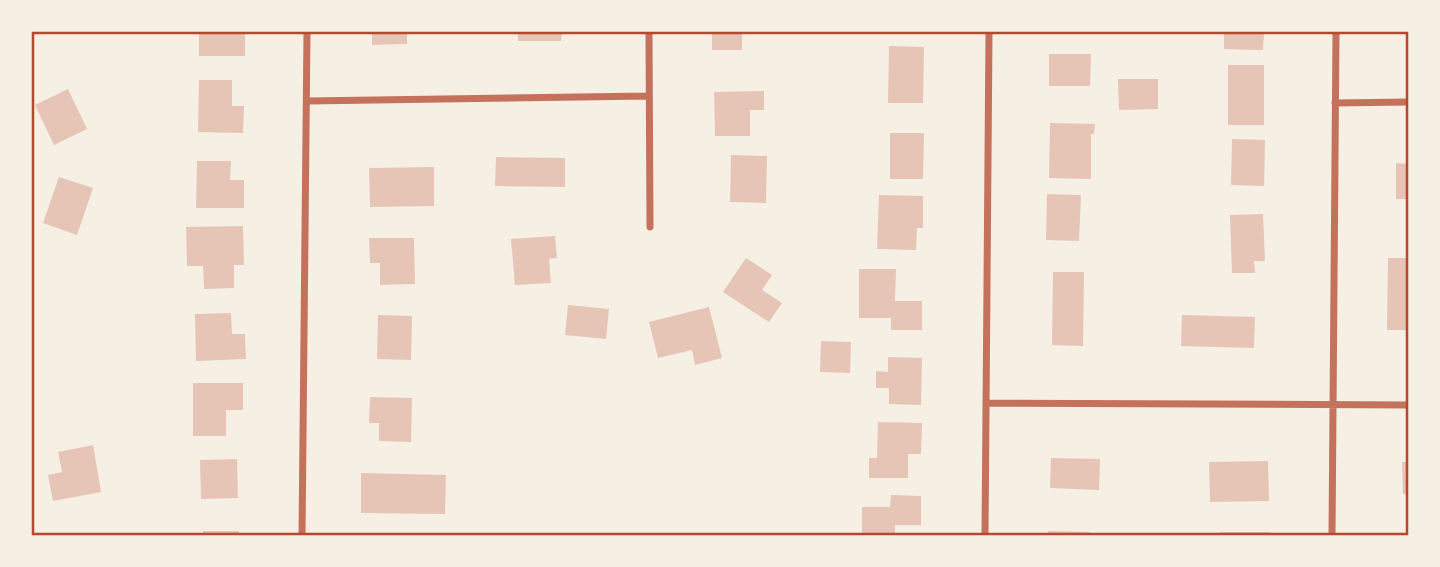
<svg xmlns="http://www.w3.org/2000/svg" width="1440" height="567" viewBox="0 0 1440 567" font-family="'Source Sans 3',sans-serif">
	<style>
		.building { fill: #e6c5b7 }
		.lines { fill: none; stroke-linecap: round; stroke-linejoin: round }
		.minor { stroke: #c5725c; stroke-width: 7 }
		.neatline { fill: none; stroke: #b5482f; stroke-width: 2.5 }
	</style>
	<rect width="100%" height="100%" fill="#f6efe4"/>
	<path class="building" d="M 199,32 L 245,32 L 245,56 L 199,56 Z
		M 372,32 L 407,32 L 407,44 L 372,45 Z
		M 518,32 L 562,32 L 561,41 L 518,41 Z
		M 712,32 L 742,32 L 742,50 L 712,50 Z
		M 1224,32 L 1264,32 L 1263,50 L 1224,49 Z
		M 889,46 L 924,47 L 923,103 L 888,103 Z
		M 1049,54 L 1091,54 L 1090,86 L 1049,86 Z
		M 1228,65 L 1264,65 L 1264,125 L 1228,125 Z
		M 1118,79 L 1158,79 L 1158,109 L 1119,110 Z
		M 199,80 L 232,80 L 232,106 L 244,106 L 243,133 L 198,132 Z
		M 68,89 L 87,129 L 54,145 L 35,105 Z
		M 764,91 L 764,110 L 750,110 L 750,136 L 715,136 L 714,92 Z
		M 1050,123 L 1095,124 L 1094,134 L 1091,134 L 1091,179 L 1049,178 Z
		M 890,133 L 924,133 L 923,179 L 890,179 Z
		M 1232,139 L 1265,140 L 1264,186 L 1231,185 Z
		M 731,155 L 767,156 L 766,203 L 730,202 Z
		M 496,157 L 565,158 L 565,187 L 495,186 Z
		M 197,161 L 231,161 L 230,180 L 244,180 L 244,208 L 196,208 Z
		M 1396,163 L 1408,164 L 1408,199 L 1396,199 Z
		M 434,167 L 434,206 L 370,207 L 369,168 Z
		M 59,177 L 93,188 L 77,235 L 43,223 Z
		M 1047,194 L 1081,195 L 1079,241 L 1046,240 Z
		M 879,195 L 923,196 L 923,228 L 917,228 L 916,250 L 877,249 Z
		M 1263,214 L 1265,261 L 1254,261 L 1255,273 L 1232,273 L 1230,215 Z
		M 243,226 L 244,265 L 234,265 L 234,288 L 204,289 L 203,266 L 187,266 L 186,227 Z
		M 555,236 L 557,258 L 549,259 L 551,283 L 515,285 L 511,239 Z
		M 369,238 L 414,238 L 415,284 L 380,285 L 380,263 L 370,263 Z
		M 746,258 L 772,275 L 762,290 L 782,303 L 769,322 L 723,292 Z
		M 1388,258 L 1408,258 L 1408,330 L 1387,330 Z
		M 859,269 L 896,269 L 895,301 L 922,301 L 922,330 L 891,330 L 891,318 L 859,318 Z
		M 1053,272 L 1084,272 L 1083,346 L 1052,345 Z
		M 568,305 L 609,309 L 606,339 L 565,335 Z
		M 709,307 L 722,358 L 695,365 L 692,350 L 658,358 L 649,322 Z
		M 231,313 L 232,334 L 245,334 L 246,359 L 196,361 L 195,314 Z
		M 378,315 L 412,316 L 411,360 L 377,359 Z
		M 1182,315 L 1255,317 L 1254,348 L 1181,346 Z
		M 821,341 L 851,342 L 850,373 L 820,372 Z
		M 888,357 L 922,358 L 921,405 L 889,404 L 889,388 L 876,388 L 876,371 L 888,372 Z
		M 193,383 L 243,383 L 243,410 L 226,410 L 226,436 L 193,436 Z
		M 370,397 L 412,398 L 411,442 L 379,441 L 379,423 L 369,423 Z
		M 878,422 L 922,423 L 921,454 L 908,454 L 908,478 L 869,478 L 869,458 L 877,458 Z
		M 93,445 L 101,492 L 53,501 L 48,475 L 62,472 L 58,452 Z
		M 1051,458 L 1100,459 L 1099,490 L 1050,488 Z
		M 237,459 L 238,498 L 201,499 L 200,460 Z
		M 1268,461 L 1269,501 L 1210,502 L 1209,462 Z
		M 1402,462 L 1408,462 L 1408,494 L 1403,494 Z
		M 361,473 L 446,475 L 445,514 L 361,513 Z
		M 891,495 L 921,496 L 921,525 L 895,525 L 895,536 L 862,536 L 862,507 L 890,507 Z
		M 203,531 L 239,531 L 239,536 L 203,536 Z
		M 1048,531 L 1090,532 L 1090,536 L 1048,536 Z
		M 1220,532 L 1270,532 L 1270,536 L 1220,536 Z"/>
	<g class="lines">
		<path class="minor" d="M 649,32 L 650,227
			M 307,101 L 649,96
			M 1335,103 L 1408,102
			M 986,403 L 1408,405
			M 302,536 L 307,32
			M 985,536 L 989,32
			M 1332,536 L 1336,32"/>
	</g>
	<rect width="1440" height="567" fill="none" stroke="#f6efe4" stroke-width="66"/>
	<rect x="33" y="33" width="1374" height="501" class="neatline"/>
</svg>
